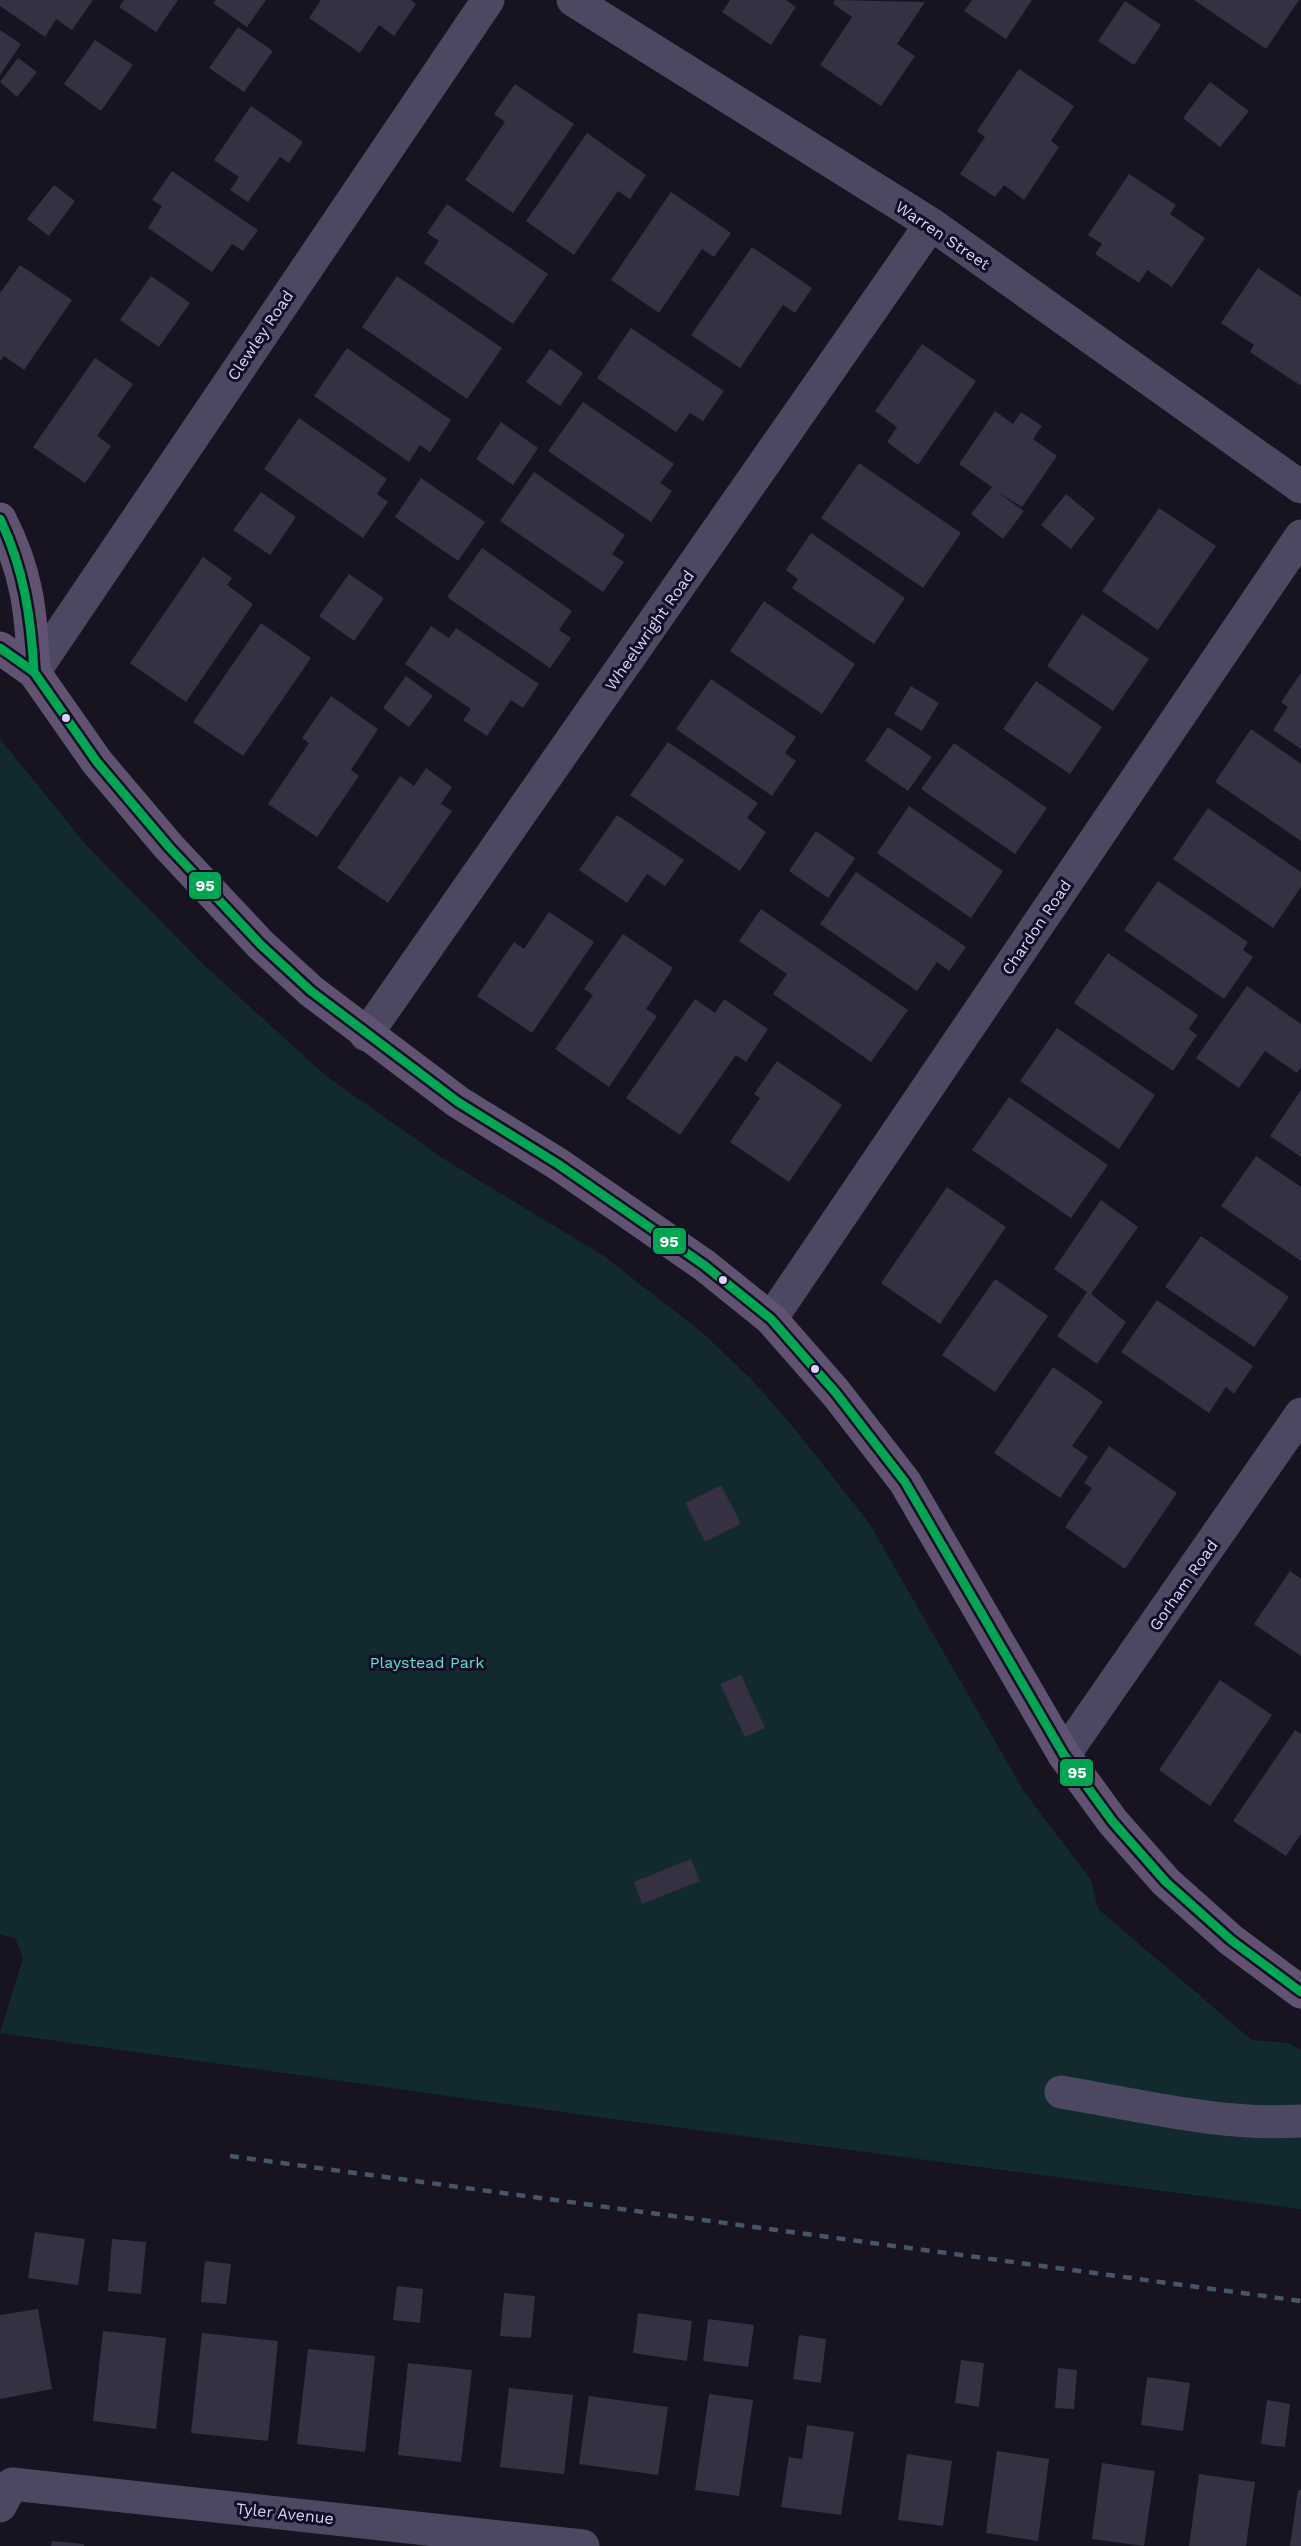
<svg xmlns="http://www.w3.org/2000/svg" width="1301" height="2546" viewBox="0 0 1301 2546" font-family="'Work Sans',sans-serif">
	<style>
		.green { fill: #12292d }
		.building { fill: #363142 }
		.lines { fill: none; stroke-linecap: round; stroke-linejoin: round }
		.minor { stroke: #4c4861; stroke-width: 33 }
		.major { stroke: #615272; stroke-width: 33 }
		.rail { stroke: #45556b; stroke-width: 4.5; stroke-dasharray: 9 8; stroke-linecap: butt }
		.bus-1-casing { stroke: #140e25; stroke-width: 14 }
		.bus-1 { stroke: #00a651; stroke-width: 9 }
		.bus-dot { fill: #dcd2ff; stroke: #140e25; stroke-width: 2 }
		.labels { text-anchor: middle; stroke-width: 6; stroke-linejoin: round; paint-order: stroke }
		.street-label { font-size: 16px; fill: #dcd2ff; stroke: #140e25 }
		.park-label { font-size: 16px; fill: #5ae3d0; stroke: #140e25 }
		.line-badge { stroke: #140e25; stroke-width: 2 }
		.badge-label { font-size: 16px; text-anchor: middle; font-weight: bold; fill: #fff }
	</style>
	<rect width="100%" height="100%" fill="#171320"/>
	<path class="green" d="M 0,739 L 88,847 L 203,964 L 326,1076 L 447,1161 L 604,1256 L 703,1333 L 751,1379 L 795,1429 L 869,1523 L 1025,1793 L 1091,1880 L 1098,1909 L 1252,2040 L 1289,2043 L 1301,2050 L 1301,2209 L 605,2118 L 0,2033 L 23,1958 L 15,1938 L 0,1934 Z"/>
	<path class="building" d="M 0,0 L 93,0 L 72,30 L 56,19 L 45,37 L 0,6 Z
		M 124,0 L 178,0 L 156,32 L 119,7 Z
		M 216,0 L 266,0 L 247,27 L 213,3 Z
		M 321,0 L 411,0 L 416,4 L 394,36 L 379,25 L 360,53 L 309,18 Z
		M 730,0 L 786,0 L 796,7 L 771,45 L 722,12 Z
		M 835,0 L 925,2 L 897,44 L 915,56 L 881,106 L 820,65 L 852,17 L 833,4 Z
		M 972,0 L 1032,0 L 1006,39 L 964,11 Z
		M 1194,0 L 1299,0 L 1266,49 Z
		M 1125,1 L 1161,25 L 1134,65 L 1098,41 Z
		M 238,27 L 273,51 L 244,92 L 209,68 Z
		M 0,30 L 21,44 L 0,75 Z
		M 95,40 L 133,65 L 101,111 L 64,84 Z
		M 18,58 L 37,72 L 17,97 L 0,82 Z
		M 1019,69 L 1074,106 L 1051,141 L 1059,147 L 1024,200 L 1004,185 L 995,197 L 960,174 L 985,137 L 977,131 Z
		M 1210,82 L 1249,111 L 1220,147 L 1183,118 Z
		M 515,84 L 574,124 L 513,213 L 465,180 L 505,122 L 494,114 Z
		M 251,106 L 303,142 L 289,163 L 280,157 L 248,202 L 230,190 L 239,177 L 214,160 Z
		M 587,133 L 646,175 L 630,199 L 618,191 L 574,255 L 526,221 Z
		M 172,171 L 258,230 L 243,251 L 232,244 L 212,272 L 148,228 L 162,206 L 152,200 Z
		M 1129,174 L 1176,205 L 1170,214 L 1205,238 L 1172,287 L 1147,270 L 1139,283 L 1095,254 L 1102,244 L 1088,235 Z
		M 54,185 L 75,201 L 49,236 L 27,219 Z
		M 671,192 L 731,233 L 714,257 L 702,249 L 659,313 L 611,280 Z
		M 447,204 L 548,274 L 513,324 L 424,263 L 439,241 L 427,233 Z
		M 752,247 L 812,288 L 795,313 L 783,305 L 740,368 L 691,335 Z
		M 20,265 L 72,300 L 24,370 L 4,356 L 0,361 L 0,293 Z
		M 1258,268 L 1301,297 L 1301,386 L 1250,352 L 1254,345 L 1221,323 Z
		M 151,276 L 190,303 L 159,347 L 120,320 Z
		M 397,276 L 502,348 L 467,399 L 362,327 Z
		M 631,328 L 724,391 L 703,421 L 690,413 L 676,432 L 597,378 Z
		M 922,344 L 976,381 L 918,465 L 887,442 L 897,427 L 875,411 Z
		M 347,348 L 451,420 L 430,452 L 420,445 L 409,462 L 314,396 Z
		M 550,349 L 583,373 L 560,406 L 526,382 Z
		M 95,358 L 133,384 L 97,436 L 111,446 L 85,483 L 33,447 Z
		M 583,402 L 674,464 L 660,483 L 672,491 L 651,522 L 548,451 Z
		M 995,411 L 1013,424 L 1021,412 L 1042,426 L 1033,439 L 1057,456 L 1022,507 L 996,491 L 1024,511 L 1003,539 L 971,514 L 992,487 L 959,464 Z
		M 299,418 L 387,479 L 377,494 L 388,502 L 363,538 L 264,469 Z
		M 501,422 L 538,448 L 513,485 L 476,459 Z
		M 859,463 L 961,533 L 923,588 L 821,518 Z
		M 534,472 L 625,535 L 612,554 L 624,562 L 603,592 L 500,521 Z
		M 421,478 L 485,522 L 458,561 L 395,517 Z
		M 261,492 L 296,517 L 270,555 L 233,530 Z
		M 1066,494 L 1095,518 L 1071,549 L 1041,525 Z
		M 1159,508 L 1216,546 L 1158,630 L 1102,591 Z
		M 811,533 L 905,598 L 874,644 L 792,588 L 798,579 L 786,570 Z
		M 482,548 L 572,611 L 559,630 L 571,638 L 550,668 L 447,597 Z
		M 203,557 L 232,578 L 227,585 L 253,604 L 186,702 L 130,663 Z
		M 349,574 L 384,598 L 354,641 L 319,616 Z
		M 764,601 L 855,664 L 822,714 L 730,651 Z
		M 1082,614 L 1149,659 L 1113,711 L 1047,666 Z
		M 261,623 L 311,658 L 243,756 L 193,722 Z
		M 431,626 L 449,638 L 456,628 L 539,684 L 523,708 L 511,700 L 487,736 L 463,720 L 471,709 L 405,664 Z
		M 1301,673 L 1301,749 L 1273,730 L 1288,707 L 1281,702 Z
		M 406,676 L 433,696 L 409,727 L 383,708 Z
		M 711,679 L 796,737 L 785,753 L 796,761 L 772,796 L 676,729 Z
		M 1036,681 L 1102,727 L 1070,774 L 1003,729 Z
		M 911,686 L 939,703 L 922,731 L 894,714 Z
		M 331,696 L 378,729 L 351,770 L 359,776 L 317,837 L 268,804 L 309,743 L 302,738 Z
		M 888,727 L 932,757 L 908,791 L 865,761 Z
		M 1251,729 L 1301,764 L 1301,841 L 1215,782 Z
		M 668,742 L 758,803 L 747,818 L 766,832 L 740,871 L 630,795 Z
		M 954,743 L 1047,808 L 1015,854 L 921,789 Z
		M 426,768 L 452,787 L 441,804 L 452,811 L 388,903 L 337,868 L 400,776 L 414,786 Z
		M 909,806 L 1003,871 L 971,918 L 877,853 Z
		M 1208,808 L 1301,872 L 1301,887 L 1273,928 L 1173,859 Z
		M 617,815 L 684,860 L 665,886 L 647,874 L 627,903 L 579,870 Z
		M 816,831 L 855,858 L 828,898 L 789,871 Z
		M 856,872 L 966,947 L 949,971 L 937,962 L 917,991 L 820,924 Z
		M 1158,881 L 1248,942 L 1243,950 L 1253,957 L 1224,999 L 1124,930 Z
		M 761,909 L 908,1010 L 871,1062 L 773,994 L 787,974 L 739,941 Z
		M 549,912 L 594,942 L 532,1033 L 477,996 L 514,942 L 524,949 Z
		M 623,934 L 673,968 L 646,1009 L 657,1016 L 609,1087 L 555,1049 L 593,995 L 584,989 Z
		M 1108,953 L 1198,1015 L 1189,1029 L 1197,1035 L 1173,1071 L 1074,1003 Z
		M 1247,986 L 1301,1024 L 1301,1067 L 1297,1073 L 1265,1051 L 1239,1088 L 1196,1058 Z
		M 695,999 L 715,1013 L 724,999 L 768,1029 L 746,1062 L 736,1055 L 680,1135 L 626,1098 Z
		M 1057,1028 L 1155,1095 L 1119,1149 L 1020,1081 Z
		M 777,1061 L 842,1105 L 789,1182 L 730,1142 L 760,1098 L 754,1094 Z
		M 1301,1090 L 1301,1157 L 1270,1136 Z
		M 1009,1097 L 1108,1165 L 1071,1218 L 972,1150 Z
		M 1256,1156 L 1301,1187 L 1301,1261 L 1221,1206 Z
		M 947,1187 L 1006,1227 L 940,1324 L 881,1283 Z
		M 1101,1200 L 1138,1227 L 1091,1294 L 1126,1322 L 1097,1364 L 1057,1336 L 1087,1292 L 1054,1269 Z
		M 1201,1236 L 1289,1297 L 1254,1347 L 1165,1287 Z
		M 995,1279 L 1048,1316 L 995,1392 L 942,1355 Z
		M 1157,1300 L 1253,1366 L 1234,1394 L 1226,1387 L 1209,1413 L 1121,1352 Z
		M 1053,1367 L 1103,1402 L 1072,1446 L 1088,1457 L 1060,1498 L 994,1453 Z
		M 1109,1446 L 1177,1493 L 1125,1569 L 1065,1527 L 1092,1488 L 1084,1483 Z
		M 721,1485 L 741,1524 L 705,1542 L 685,1503 Z
		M 1290,1571 L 1301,1579 L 1301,1656 L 1254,1624 Z
		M 741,1675 L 765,1728 L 745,1737 L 720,1684 Z
		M 1220,1680 L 1272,1715 L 1210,1806 L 1159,1770 Z
		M 1295,1730 L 1301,1734 L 1301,1834 L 1286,1856 L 1233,1821 Z
		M 691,1859 L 700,1881 L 642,1904 L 634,1882 Z
		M 35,2232 L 85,2239 L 78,2285 L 28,2278 Z
		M 112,2239 L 146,2242 L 141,2294 L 108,2291 Z
		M 205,2261 L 231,2264 L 226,2304 L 201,2302 Z
		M 397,2286 L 423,2289 L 420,2323 L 393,2320 Z
		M 504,2293 L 535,2296 L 531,2338 L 500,2336 Z
		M 38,2309 L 52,2389 L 0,2399 L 0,2315 Z
		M 638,2313 L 692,2321 L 687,2361 L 633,2353 Z
		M 708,2319 L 754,2325 L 748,2367 L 703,2361 Z
		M 103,2331 L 166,2338 L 156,2429 L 93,2421 Z
		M 202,2333 L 278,2341 L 268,2441 L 191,2433 Z
		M 799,2335 L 826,2339 L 821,2383 L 793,2379 Z
		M 308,2349 L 375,2356 L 365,2452 L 297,2444 Z
		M 961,2360 L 984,2363 L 979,2407 L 955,2403 Z
		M 408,2363 L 472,2370 L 461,2462 L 398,2455 Z
		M 1058,2368 L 1077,2370 L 1074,2409 L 1055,2408 Z
		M 1147,2377 L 1190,2383 L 1183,2431 L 1141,2425 Z
		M 509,2388 L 573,2395 L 564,2474 L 500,2467 Z
		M 709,2394 L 753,2400 L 739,2496 L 695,2490 Z
		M 589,2396 L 668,2407 L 658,2475 L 579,2464 Z
		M 1267,2400 L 1290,2404 L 1285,2447 L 1261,2444 Z
		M 807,2425 L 854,2432 L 841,2515 L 781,2507 L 789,2457 L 802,2459 Z
		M 997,2451 L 1049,2459 L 1038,2541 L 986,2533 Z
		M 907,2454 L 952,2461 L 943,2526 L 898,2520 Z
		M 1102,2463 L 1155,2471 L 1144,2546 L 1092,2539 Z
		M 1199,2474 L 1255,2482 L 1246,2546 L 1189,2546 Z
		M 1298,2490 L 1301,2490 L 1301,2546 L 1290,2546 Z
		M 52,2541 L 84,2544 L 84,2546 L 51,2546 Z"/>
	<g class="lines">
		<path class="minor" d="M 573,0 L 931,224 L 1301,487
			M 34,672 L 488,0
			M 366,1035 L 931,224
			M 771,1319 L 1301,536
			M 1064,1755 L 1301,1414
			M 1061,2092 C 1139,2105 1221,2126 1301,2121
			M 0,2506 L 12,2484 L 583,2546"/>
		<path class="major" d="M 0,519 C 28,573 31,613 34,672
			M 0,648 L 34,672 L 97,762 L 169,847 L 261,945 L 311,991 L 458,1102 L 558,1164 L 704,1265 L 771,1319 L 836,1393 L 905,1482 L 1064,1755 L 1113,1822 L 1166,1882 L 1231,1940 L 1301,1992"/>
		<path class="rail" d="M 230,2156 L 1301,2301"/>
		<g class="bus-1-casing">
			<path id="bus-1" d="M 0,519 C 24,569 31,617 34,672
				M 0,648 L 34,672 L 97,762 L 169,847 L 261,945 L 311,991 L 458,1102 L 558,1164 L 704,1265 L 771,1319 L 836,1393 L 905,1482 L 1064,1755 L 1113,1822 L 1166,1882 L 1231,1940 L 1301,1992"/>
		</g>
		<use href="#bus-1" class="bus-1"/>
	</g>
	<g class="bus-dot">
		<circle cx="66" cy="718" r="5"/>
		<circle cx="723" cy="1280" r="5"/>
		<circle cx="815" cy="1369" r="5"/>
	</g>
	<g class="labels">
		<g class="street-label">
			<text transform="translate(943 235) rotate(34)" y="6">Warren Street</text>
			<text transform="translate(260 335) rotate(-56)" y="6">Clewley Road</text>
			<text transform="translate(649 630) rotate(-55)" y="6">Wheelwright Road</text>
			<text transform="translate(1036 927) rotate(-56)" y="6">Chardon Road</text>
			<text transform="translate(1183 1585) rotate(-55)" y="6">Gorham Road</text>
			<text transform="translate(285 2513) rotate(6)" y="6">Tyler Avenue</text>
		</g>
		<g class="park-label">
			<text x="427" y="1668">Playstead Park</text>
		</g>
	</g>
	<g class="line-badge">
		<rect x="188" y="871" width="34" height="29" rx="6" fill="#00a651"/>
		<rect x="652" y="1227" width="35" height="28" rx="6" fill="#00a651"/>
		<rect x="1059" y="1758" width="35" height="29" rx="6" fill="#00a651"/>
	</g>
	<g class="badge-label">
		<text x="205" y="891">95</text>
		<text x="669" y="1247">95</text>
		<text x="1077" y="1778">95</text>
	</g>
</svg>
